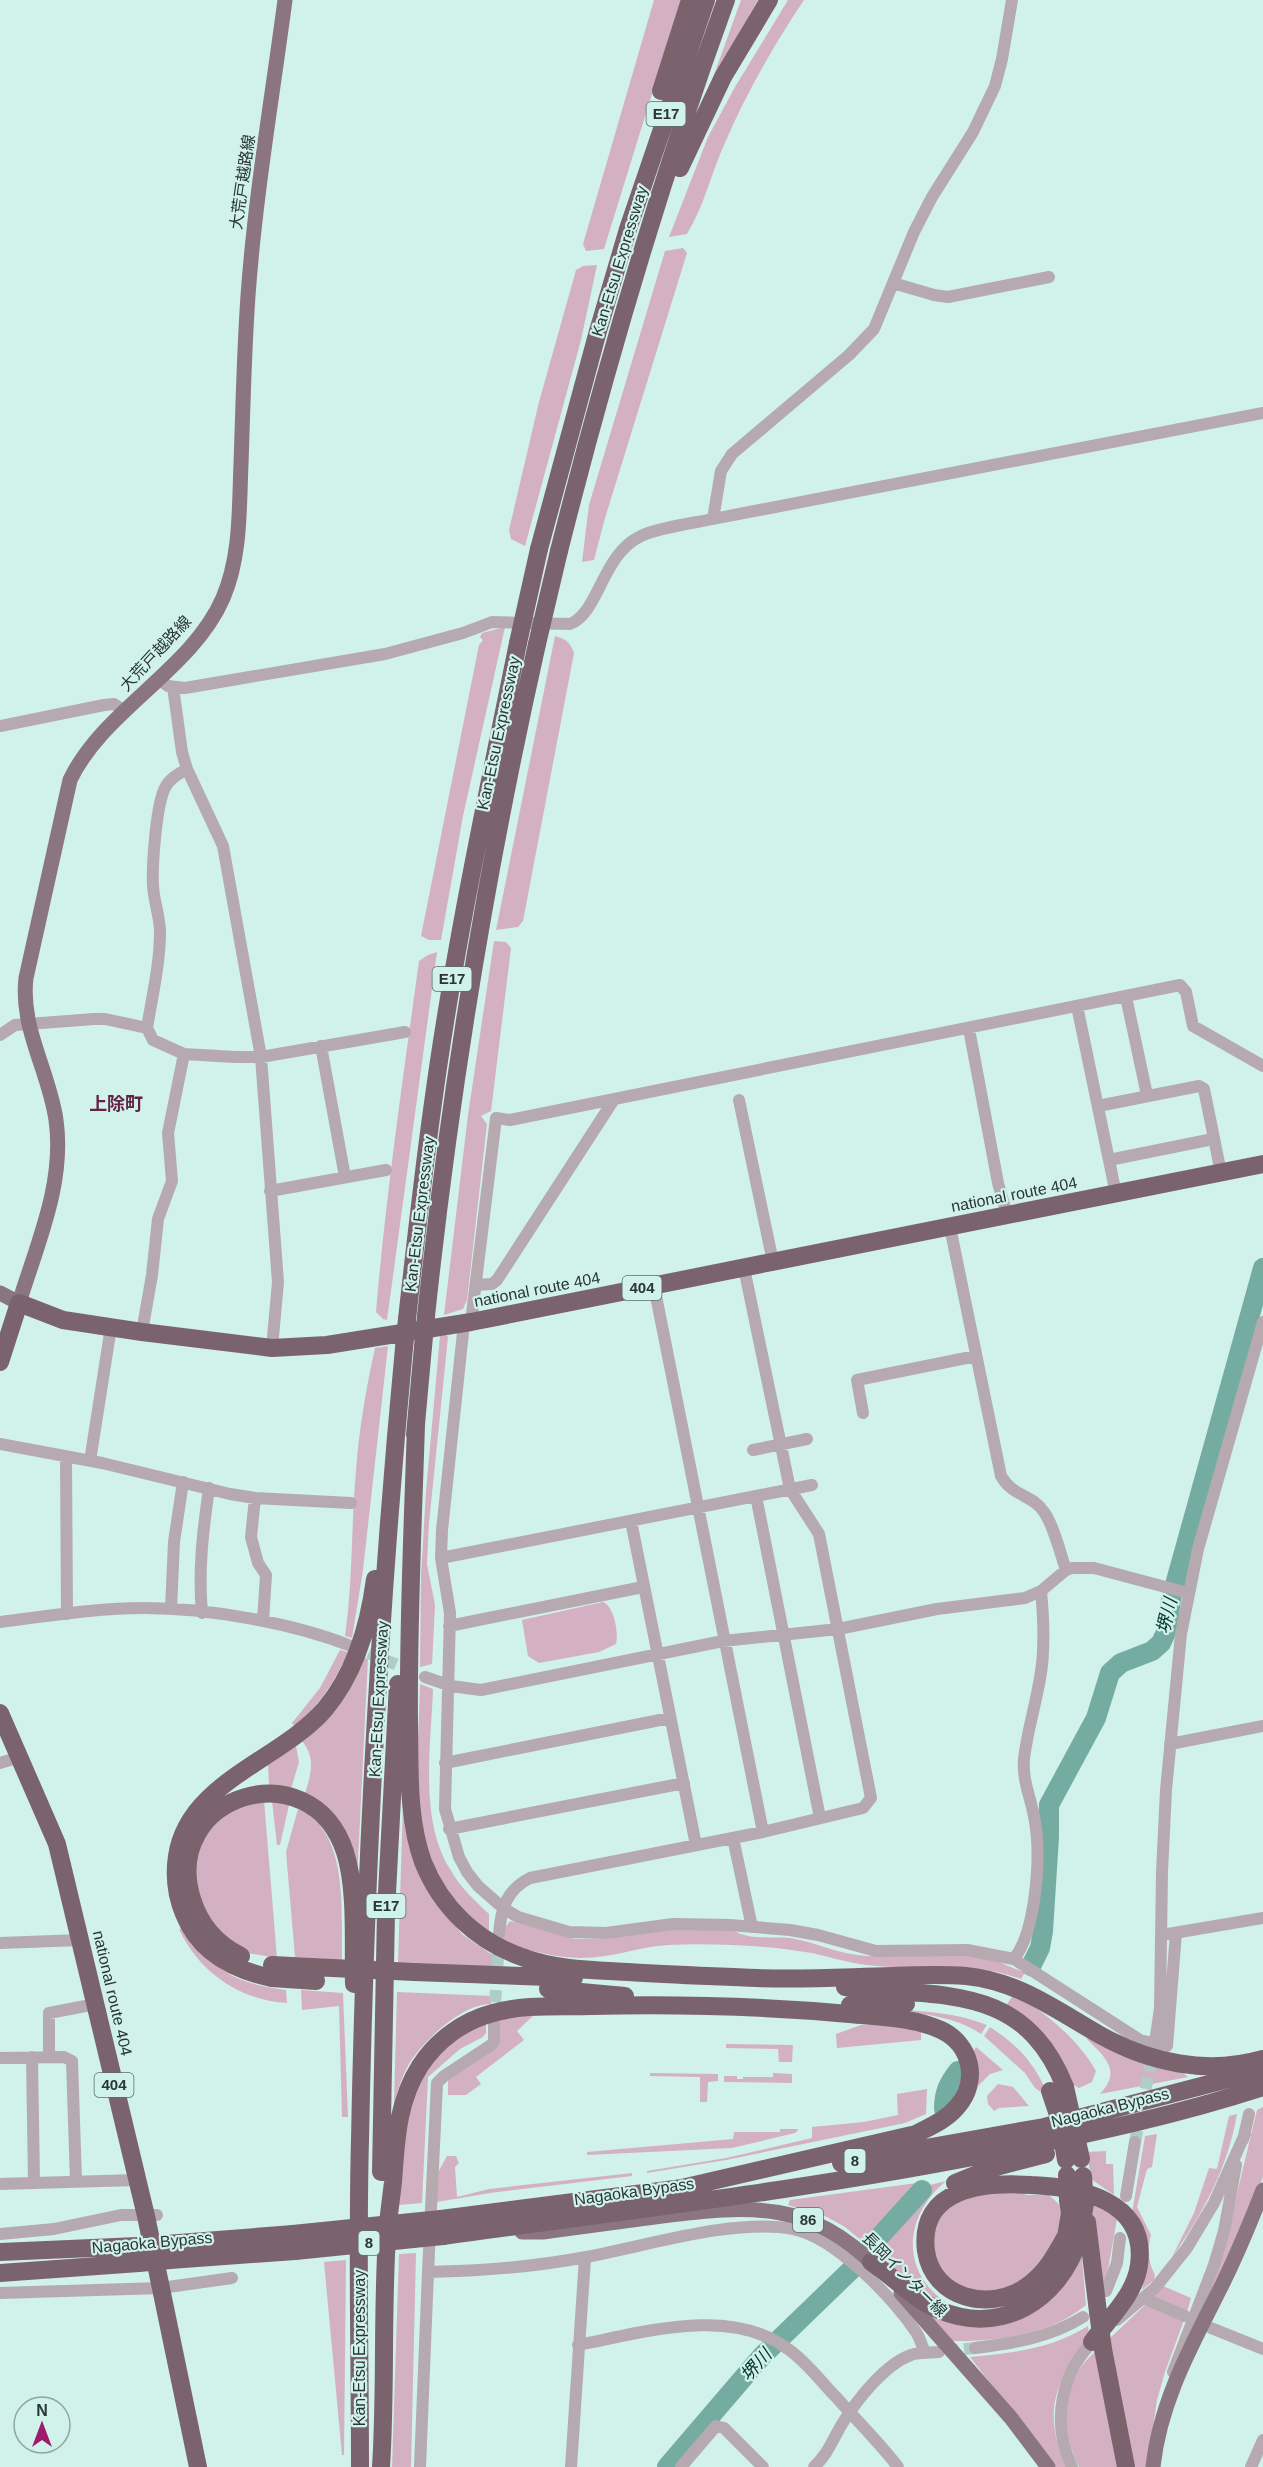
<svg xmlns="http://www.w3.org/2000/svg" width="1263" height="2467" viewBox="0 0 1263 2467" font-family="Arial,'Noto Sans JP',sans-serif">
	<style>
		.green { fill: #d4b1c2 }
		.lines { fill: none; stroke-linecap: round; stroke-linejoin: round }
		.river { stroke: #74aca2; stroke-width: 20 }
		.minor-tunnel { stroke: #afccc6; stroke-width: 12; stroke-dasharray: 12 6; stroke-linecap: butt }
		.minor { stroke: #b6aab0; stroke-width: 12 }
		.major { stroke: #8b767f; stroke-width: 15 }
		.highway { stroke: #7b636e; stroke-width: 18 }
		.highway-bridge { stroke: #7b636e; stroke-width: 18 }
		.labels { text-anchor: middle; stroke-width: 4.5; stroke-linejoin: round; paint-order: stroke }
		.shield { fill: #d1f1eb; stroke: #5b6e6b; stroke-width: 1.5 }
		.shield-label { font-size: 15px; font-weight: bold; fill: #293634 }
		.street-label { font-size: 16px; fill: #293634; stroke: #d1f1eb }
		.neighbourhood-label { font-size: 18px; font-weight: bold; fill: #622346; stroke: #d1f1eb }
		.water-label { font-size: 18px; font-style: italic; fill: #003730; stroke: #d1f1eb }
	</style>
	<rect width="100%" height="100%" fill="#d1f1eb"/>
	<path class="green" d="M 654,0 L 681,0 L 604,249 L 586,251 L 583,244 Z
		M 741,0 L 758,0 L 711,83 Z
		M 788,0 L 804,0 C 773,46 746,94 724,145 C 711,174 704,206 687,234 L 669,237 L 708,137 L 735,87 Z
		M 683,248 L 687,253 L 605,518 L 594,560 L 582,562 L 589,505 L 665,251 Z
		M 597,265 L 581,340 L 525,546 L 511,539 L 509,530 L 539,402 L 576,270 L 583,266 Z
		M 505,627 L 463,816 L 441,940 L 429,940 L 421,936 L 479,645 L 483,640 L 480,637 L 482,633 Z
		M 555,636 C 566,639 570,642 574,653 L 523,921 L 518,927 L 496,930 Z
		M 494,941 L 506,942 L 511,948 L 491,1111 L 481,1116 L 487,1124 L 467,1300 L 463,1309 L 444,1315 L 468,1115 Z
		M 437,952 L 387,1320 L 383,1319 L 376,1312 C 386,1194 403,1078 419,961 L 428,955 Z
		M 446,1335 L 448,1337 L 429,1523 L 427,1564 L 435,1605 L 432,1664 L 420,1667 L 421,1576 L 426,1491 L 440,1336 Z
		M 388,1346 L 363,1570 L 352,1638 L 345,1636 C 353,1581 351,1526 356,1471 C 359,1429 366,1389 375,1348 Z
		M 603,1602 C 614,1606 619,1633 616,1644 L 599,1652 L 539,1663 L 528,1656 L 522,1620 Z
		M 340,1650 L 348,1652 C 335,1682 319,1705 295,1727 L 292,1723 L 320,1688 Z
		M 361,1657 L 368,1659 L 357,1880 L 305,1794 C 311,1774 316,1758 302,1741 Z
		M 420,1684 L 433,1689 C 431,1745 419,1820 450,1869 C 460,1887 474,1900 489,1914 L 489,1933 C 463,1913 442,1888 429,1858 C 412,1816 419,1731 420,1684 Z
		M 296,1746 L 299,1762 L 291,1789 L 269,1785 L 268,1765 Z
		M 264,1800 L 277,1958 L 248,1953 L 226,1939 L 203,1910 L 194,1871 L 202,1839 L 226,1813 Z
		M 272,1801 L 289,1805 L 280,1845 L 277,1845 Z
		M 403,1803 L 440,1908 L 463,1935 L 494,1956 L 494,1970 L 398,1963 Z
		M 298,1809 C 350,1831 341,1914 342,1960 L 295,1957 L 286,1852 Z
		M 510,1921 L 575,1939 L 605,1939 L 656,1930 L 732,1929 C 747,1941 771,1936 790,1938 C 816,1942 840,1955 867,1956 C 903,1957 941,1950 978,1955 C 995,1958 1009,1968 1025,1972 L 1021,1979 C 970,1960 919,1972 867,1965 C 846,1963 826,1955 805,1952 C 766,1945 707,1943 668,1945 C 646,1946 626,1953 605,1956 C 566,1962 538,1953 502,1941 L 503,1930 Z
		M 179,1929 L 183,1929 C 216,1971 233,1983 286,1990 L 287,2003 C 239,2000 199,1972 179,1929 Z
		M 301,1990 L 343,1993 L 348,2117 L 342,2117 L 339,2006 L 302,2010 Z
		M 397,1992 L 492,1996 L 491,2004 C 463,2003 423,2041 409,2064 C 402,2076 398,2090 394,2103 Z
		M 1014,1994 C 1045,2012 1078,2039 1096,2071 L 1092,2082 L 1079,2088 L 1072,2084 L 1007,2004 Z
		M 895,2010 C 927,2011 957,2013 987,2025 L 981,2034 C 954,2016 926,2015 895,2010 Z
		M 534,2015 L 517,2031 L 524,2040 L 476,2077 L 481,2084 L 466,2095 L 448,2095 L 448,2080 C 465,2067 484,2058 499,2042 L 499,2018 Z
		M 486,2022 L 486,2033 L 483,2037 L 460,2049 L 428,2077 L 422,2203 L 399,2205 C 402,2142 401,2089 451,2043 C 460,2034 475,2029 486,2022 Z
		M 880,2024 L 921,2030 L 921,2040 L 837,2048 L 836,2034 L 861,2025 Z
		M 990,2027 C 1016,2044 1034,2062 1046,2091 L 1041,2092 L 1035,2088 L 1025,2073 L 984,2036 Z
		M 1089,2036 L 1181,2071 L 1188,2077 L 1100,2094 C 1122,2071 1105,2057 1087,2039 Z
		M 726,2044 L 793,2045 L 792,2062 L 779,2062 L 778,2049 L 726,2048 Z
		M 976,2047 L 1003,2070 L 990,2074 L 978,2086 L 978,2068 L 973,2052 Z
		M 650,2073 L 718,2074 L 718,2081 L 708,2082 L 707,2102 L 700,2102 L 700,2077 L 650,2076 Z
		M 773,2073 L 792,2074 L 792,2083 L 724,2082 L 724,2076 L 737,2076 L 737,2079 L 743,2079 L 743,2077 L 773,2077 Z
		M 998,2084 L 1013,2087 L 1029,2106 L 999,2108 L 994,2111 L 988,2104 L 987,2096 Z
		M 927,2089 L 926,2114 L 905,2123 L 726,2160 L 647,2173 L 647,2171 L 726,2158 L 812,2138 L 812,2127 L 864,2122 L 898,2115 L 897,2094 Z
		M 1263,2107 L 1263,2177 L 1242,2231 L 1205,2304 L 1229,2227 L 1257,2110 Z
		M 1237,2114 C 1228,2167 1203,2214 1172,2257 L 1194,2213 L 1209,2168 L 1217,2169 L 1229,2116 Z
		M 780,2129 L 798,2129 L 798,2130 L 795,2133 L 732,2148 L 587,2155 L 587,2152 L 733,2139 L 734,2132 L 780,2132 Z
		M 1157,2134 L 1152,2167 L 1147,2169 L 1137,2207 L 1151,2235 C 1147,2249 1148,2262 1155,2275 L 1154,2280 L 1142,2290 L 1147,2266 L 1132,2213 L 1145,2136 Z
		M 1106,2151 L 1106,2164 L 1113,2164 L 1114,2195 L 1091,2179 L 1087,2152 Z
		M 447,2156 L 456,2156 L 459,2163 L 455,2167 L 457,2197 L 489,2189 L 632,2173 L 632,2176 L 490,2193 L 437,2202 L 437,2174 Z
		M 946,2181 C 901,2218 900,2278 954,2307 L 952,2310 L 902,2279 L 872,2249 L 905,2213 L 926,2186 Z
		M 917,2183 L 921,2185 L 920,2189 L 869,2247 L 845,2227 L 827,2217 L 788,2205 L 790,2200 Z
		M 1021,2190 L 1026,2195 L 1049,2195 L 1062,2207 L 1058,2237 L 1021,2285 L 971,2294 L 940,2274 C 928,2231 928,2232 957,2198 Z
		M 1092,2204 L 1099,2206 L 1117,2219 L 1108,2269 L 1102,2287 L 1099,2288 Z
		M 1081,2247 L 1086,2305 C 1049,2336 999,2341 952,2341 L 931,2316 L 994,2323 Z
		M 416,2253 L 411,2467 L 392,2467 L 399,2254 Z
		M 346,2260 L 344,2455 L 342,2455 L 324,2262 Z
		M 1163,2286 L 1191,2298 L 1187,2312 L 1154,2297 Z
		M 1146,2304 L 1184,2320 L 1165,2372 L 1157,2400 L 1147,2467 L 1133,2467 L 1108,2340 Z
		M 1088,2326 L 1090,2339 C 1053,2382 1043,2413 1066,2467 L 1055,2467 L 970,2357 C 1013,2353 1051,2349 1088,2326 Z
		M 1096,2351 L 1117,2467 L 1079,2467 C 1059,2427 1060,2382 1096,2351 Z"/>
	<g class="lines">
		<path class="river" d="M 1031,1966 L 1040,1948 L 1043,1931 L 1049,1837 L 1049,1805 L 1096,1718 L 1110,1673 L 1121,1663 L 1152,1651 L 1161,1643 L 1167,1630 L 1171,1599 L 1263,1268
			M 944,2109 C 944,2093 948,2084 958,2071
			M 871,2246 L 922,2190
			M 667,2467 L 762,2356 L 852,2269"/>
		<path class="minor-tunnel" d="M 352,1646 L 414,1672
			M 494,2020 L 499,1941
			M 1135,2142 L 1153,2052
			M 946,2351 L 975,2348"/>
		<path class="minor" d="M 893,283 L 934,295 L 948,297 L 1049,277
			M 713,519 L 721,471 L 732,454 L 849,355 L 874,329 L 914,232 L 932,197 L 973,132 L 995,86 L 1002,59 L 1012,0
			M 158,679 L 168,686 L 185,688 L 385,654 L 463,633 L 492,622 L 570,624 C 599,613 602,554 641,536 C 656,528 694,523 713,519 L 1263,413
			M 173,687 L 182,752 L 187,769 L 223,846 L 261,1057 L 278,1282 L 272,1348
			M 0,726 L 104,705 L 114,704 L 125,711
			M 1126,997 L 1147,1095
			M 1077,1006 L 1116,1194
			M 147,1028 C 152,997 160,964 160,932 C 160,917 154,902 153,886 C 152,866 156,802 166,786 C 171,777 179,774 187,769
			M 969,1029 L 998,1183 L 1007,1215
			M 0,1035 L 15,1025 L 94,1019 L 105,1019 L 147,1028 L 153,1040 L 184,1054 L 235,1057 L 261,1057 L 405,1032
			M 321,1046 L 345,1177
			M 739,1100 L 773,1262
			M 1098,1106 L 1199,1086 L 1204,1089 L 1221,1173
			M 1109,1160 L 1213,1139
			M 270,1191 L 386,1170
			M 950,1227 L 1001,1476 C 1013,1497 1032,1494 1044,1512 C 1054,1526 1060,1553 1066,1570
			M 476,1285 L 492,1284 L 497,1280 L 613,1101
			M 654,1286 L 763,1832
			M 471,1322 L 496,1118 L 510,1120 L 1180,985 L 1186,992 L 1193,1026 L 1263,1066
			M 464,1323 L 442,1530 L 441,1558 L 450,1613 L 445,1809 L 459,1857 L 467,1872 L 478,1886 L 503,1908 L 518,1917 L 569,1932 L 606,1933 L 673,1924 L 730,1925 L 790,1930 L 818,1935 L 876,1951 L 967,1950 L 1014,1959 C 1036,1931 1041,1857 1035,1822 C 1032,1800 1022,1782 1024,1759 C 1028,1723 1042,1687 1043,1651 C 1044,1631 1043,1611 1041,1591
			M 142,1332 L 152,1275 L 158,1219 L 172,1181 L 168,1133 L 184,1054
			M 863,1413 L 857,1380 L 976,1356
			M 0,1444 L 102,1463 L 230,1494 L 255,1498 L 351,1503
			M 753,1450 L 807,1439
			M 66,1457 L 67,1614
			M 90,1461 L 111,1327
			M 756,1496 L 820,1818
			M 255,1498 L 251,1537 L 258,1563 L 266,1575 L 263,1621
			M 631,1521 L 696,1845
			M 441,1558 L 812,1485
			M 171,1609 L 174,1542 L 183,1482
			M 202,1613 C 198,1570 203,1531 209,1488
			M 0,1622 C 48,1616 97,1608 145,1608 C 208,1608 292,1623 351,1646
			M 449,1626 L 643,1587
			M 425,1677 L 451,1686 L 481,1690 L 723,1641 L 838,1629 L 937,1609 L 1025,1598 L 1041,1591 L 1066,1570 L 1072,1568 L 1094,1568 L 1188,1593
			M 1170,1744 L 1263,1726
			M 0,1763 L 20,1757
			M 445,1763 L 670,1718
			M 449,1829 L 684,1783
			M 733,1838 L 752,1927
			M 499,1934 C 501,1909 506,1890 530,1878 L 763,1832 L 863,1808 L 871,1798 L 819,1534 L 790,1489 L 744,1268
			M 1168,1934 L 1263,1918
			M 0,1943 L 81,1940
			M 1014,1959 L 1140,2040 L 1167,2046 L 1176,1933
			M 1156,2036 L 1160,2008 L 1162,1872 L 1166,1790 L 1181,1634 L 1198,1549 L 1263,1322
			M 49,2056 L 49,2013 L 96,2004
			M 32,2057 L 34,2182
			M 0,2058 L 64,2057 L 72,2061 L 76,2181
			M 1243,2140 L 1249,2114
			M 0,2184 L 136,2180
			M 1126,2196 L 1135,2142
			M 0,2234 L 54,2229 L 121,2215 L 157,2215
			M 428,2272 L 437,2083 L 444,2076 L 491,2045 L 494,2041 L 494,2024
			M 1106,2291 L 1117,2263 L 1120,2238
			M 0,2293 L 161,2288 L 232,2278
			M 1150,2301 L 1185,2316
			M 1117,2320 L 1155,2288 L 1187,2248 L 1214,2203 L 1245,2134
			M 1211,2328 L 1263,2349
			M 578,2345 C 642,2333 730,2305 788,2349 C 807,2362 821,2382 837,2398 C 857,2421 879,2442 898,2467
			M 975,2348 C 1014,2343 1049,2338 1083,2317
			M 1173,2372 L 1214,2265 L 1224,2231 L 1236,2165
			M 420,2467 L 428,2272 C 481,2271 534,2267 586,2257 C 646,2246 734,2218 793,2229 C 835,2237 892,2297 916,2332 C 920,2338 922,2346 925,2353
			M 571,2467 L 585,2258
			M 681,2467 L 716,2426 L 724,2428 L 763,2467
			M 814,2467 C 828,2454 833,2439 842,2424 C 856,2401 885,2364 911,2355 C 919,2352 930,2353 939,2352
			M 1072,2467 C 1051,2423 1060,2371 1097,2338
			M 1251,2467 L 1263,2440"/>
		<path class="major" d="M 0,1293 L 19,1303 C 37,1244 65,1183 56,1120 C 49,1071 20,1028 26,978 L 70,780 C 103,710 192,670 223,598 C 241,556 239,509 241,464 C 243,408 244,352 248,296 C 255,197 272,99 285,0
			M 522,2232 L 543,2232 C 583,2227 623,2221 662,2216 C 751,2205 811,2200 878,2269
			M 901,2293 L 1011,2418 L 1048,2467
			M 1153,2467 C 1160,2400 1193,2343 1223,2283 C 1238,2252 1251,2221 1263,2190"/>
		<path class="highway" d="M 661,91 L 690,0
			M 680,168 L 723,77 L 769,0
			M 539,549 L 598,331 L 628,229 L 706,0
			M 559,551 C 606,365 660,181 726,0
			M 426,1316 C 450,1090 487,866 537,644
			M 407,1319 C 415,1247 423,1174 433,1103 C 454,948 487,796 518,643
			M 0,1362 L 19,1303 L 63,1320 L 142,1332 L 272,1348 L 327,1345 L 471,1322 L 1263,1164
			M 416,1424 C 413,1523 408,1622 409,1721 C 410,1768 407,1818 423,1862 C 441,1907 476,1941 522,1957 C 556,1970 593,1970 628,1972 C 671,1975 714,1976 757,1978 C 802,1980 847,1977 892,1976 C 916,1975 941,1974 966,1976 C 1018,1981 1056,2010 1100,2035 C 1150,2063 1207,2075 1263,2059
			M 415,1435 L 423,1347
			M 0,1713 L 57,1844 L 146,2216 L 198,2467
			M 241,1956 C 216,1944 200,1925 192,1899 C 160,1795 311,1748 345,1852 C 357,1889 353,1945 354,1984
			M 414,1972 L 574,1978
			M 272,1978 C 233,1970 199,1952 184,1914 C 176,1895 174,1876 177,1856 C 188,1782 280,1761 325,1709 C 356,1672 369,1625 375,1579
			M 845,1987 C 938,1998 1024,1981 1065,2087
			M 548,1989 L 625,1996
			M 850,2005 L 906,2004
			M 841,2163 L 1044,2127 L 1259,2071
			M 381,2172 L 386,1912 L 398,1684
			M 955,2183 L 992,2168 L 1046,2154
			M 441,2219 L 683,2188
			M 1087,2222 L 1098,2312
			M 1067,2234 C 1056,2254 1045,2274 1026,2287 C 990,2312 933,2299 926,2251 C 918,2187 985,2182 1031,2185 C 1079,2187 1148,2200 1139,2265 C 1135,2295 1109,2318 1092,2342
			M 443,2236 C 632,2210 821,2188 1008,2150 C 1093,2133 1180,2114 1263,2087
			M 1065,2243 L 1070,2213 L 1068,2200
			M 166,2244 L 293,2234
			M 0,2252 L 138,2246
			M 170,2260 L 295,2251
			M 871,2262 C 894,2277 913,2299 939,2310 C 1001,2336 1059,2301 1079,2239 C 1083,2227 1083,2214 1085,2203
			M 0,2273 L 139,2263
			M 1103,2349 L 1126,2467
			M 360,2467 C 360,2358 357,2249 360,2140 C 365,1876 379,1611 404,1348
			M 381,2467 C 386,2390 382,2313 387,2237 C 388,2218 391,2200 393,2182 C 396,2141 397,2102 420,2066 C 437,2040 463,2021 493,2013 C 525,2004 559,2007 591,2006 C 680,2004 761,2006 849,2014 C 879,2017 913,2017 941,2030 C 971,2044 980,2081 957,2107 C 946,2120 931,2126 916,2134 L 673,2190"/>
		<path class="highway-bridge" d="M 518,643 L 539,549
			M 537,644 L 559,551
			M 423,1347 L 426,1316
			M 404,1348 L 407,1319
			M 272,1965 L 414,1972
			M 272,1978 L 316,1981
			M 1065,2087 L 1081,2159
			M 1050,2091 L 1059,2118 L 1066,2160
			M 1067,2175 L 1068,2200
			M 1083,2176 L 1085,2203
			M 293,2234 L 441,2219
			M 138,2246 L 166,2244
			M 295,2251 L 443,2236
			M 139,2263 L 170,2260
			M 1098,2312 L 1103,2349"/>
	</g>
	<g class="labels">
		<g class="shield">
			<rect x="646.5" y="102" width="39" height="24" rx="4.5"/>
			<rect x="432.5" y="967" width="39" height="24" rx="4.5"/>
			<rect x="622.5" y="1276" width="39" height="24" rx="4.5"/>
			<rect x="366.5" y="1894" width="39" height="24" rx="4.5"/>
			<rect x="94.5" y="2073" width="39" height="24" rx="4.5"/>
			<rect x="844.5" y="2149" width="21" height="24" rx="4.5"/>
			<rect x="793" y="2208" width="30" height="24" rx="4.5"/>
			<rect x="358.5" y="2231" width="21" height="24" rx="4.5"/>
		</g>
		<g class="shield-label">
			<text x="666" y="119">E17</text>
			<text x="452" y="984">E17</text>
			<text x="642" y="1293">404</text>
			<text x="386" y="1911">E17</text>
			<text x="114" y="2090">404</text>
			<text x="855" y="2166">8</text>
			<text x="808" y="2225">86</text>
			<text x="369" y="2248">8</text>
		</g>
		<g class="street-label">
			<text transform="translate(242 182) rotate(-82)" y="6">大荒戸越路線</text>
			<text transform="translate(619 261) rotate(-73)" y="6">Kan-Etsu Expressway</text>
			<text transform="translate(155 653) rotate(-47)" y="6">大荒戸越路線</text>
			<text transform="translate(498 733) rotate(-78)" y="6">Kan-Etsu Expressway</text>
			<text transform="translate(1014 1194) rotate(-11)" y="6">national route 404</text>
			<text transform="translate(419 1214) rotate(-83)" y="6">Kan-Etsu Expressway</text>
			<text transform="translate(537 1289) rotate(-11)" y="6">national route 404</text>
			<text transform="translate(378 1699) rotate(-87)" y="6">Kan-Etsu Expressway</text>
			<text transform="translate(113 1993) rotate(77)" y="6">national route 404</text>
			<text transform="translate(1110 2107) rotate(-14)" y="6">Nagaoka Bypass</text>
			<text transform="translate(634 2191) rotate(-8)" y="6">Nagaoka Bypass</text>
			<text transform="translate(152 2242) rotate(-5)" y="6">Nagaoka Bypass</text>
			<text transform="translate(905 2274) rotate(45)" y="6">長岡インター線</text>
			<text transform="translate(359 2348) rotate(-90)" y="6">Kan-Etsu Expressway</text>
		</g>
		<g class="neighbourhood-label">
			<text x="116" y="1110">上除町</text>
		</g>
		<g class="water-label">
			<text transform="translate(1167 1616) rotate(-77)" y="6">堺川</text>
			<text transform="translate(756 2365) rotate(-48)" y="6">堺川</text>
		</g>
	</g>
	<g transform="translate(42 2425)"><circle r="28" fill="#d1f1eb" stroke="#8ea6a2" stroke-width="1.5"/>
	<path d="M0-4.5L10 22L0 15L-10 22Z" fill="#9e1b6c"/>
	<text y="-9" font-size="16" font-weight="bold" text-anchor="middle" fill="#293634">N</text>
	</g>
</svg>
